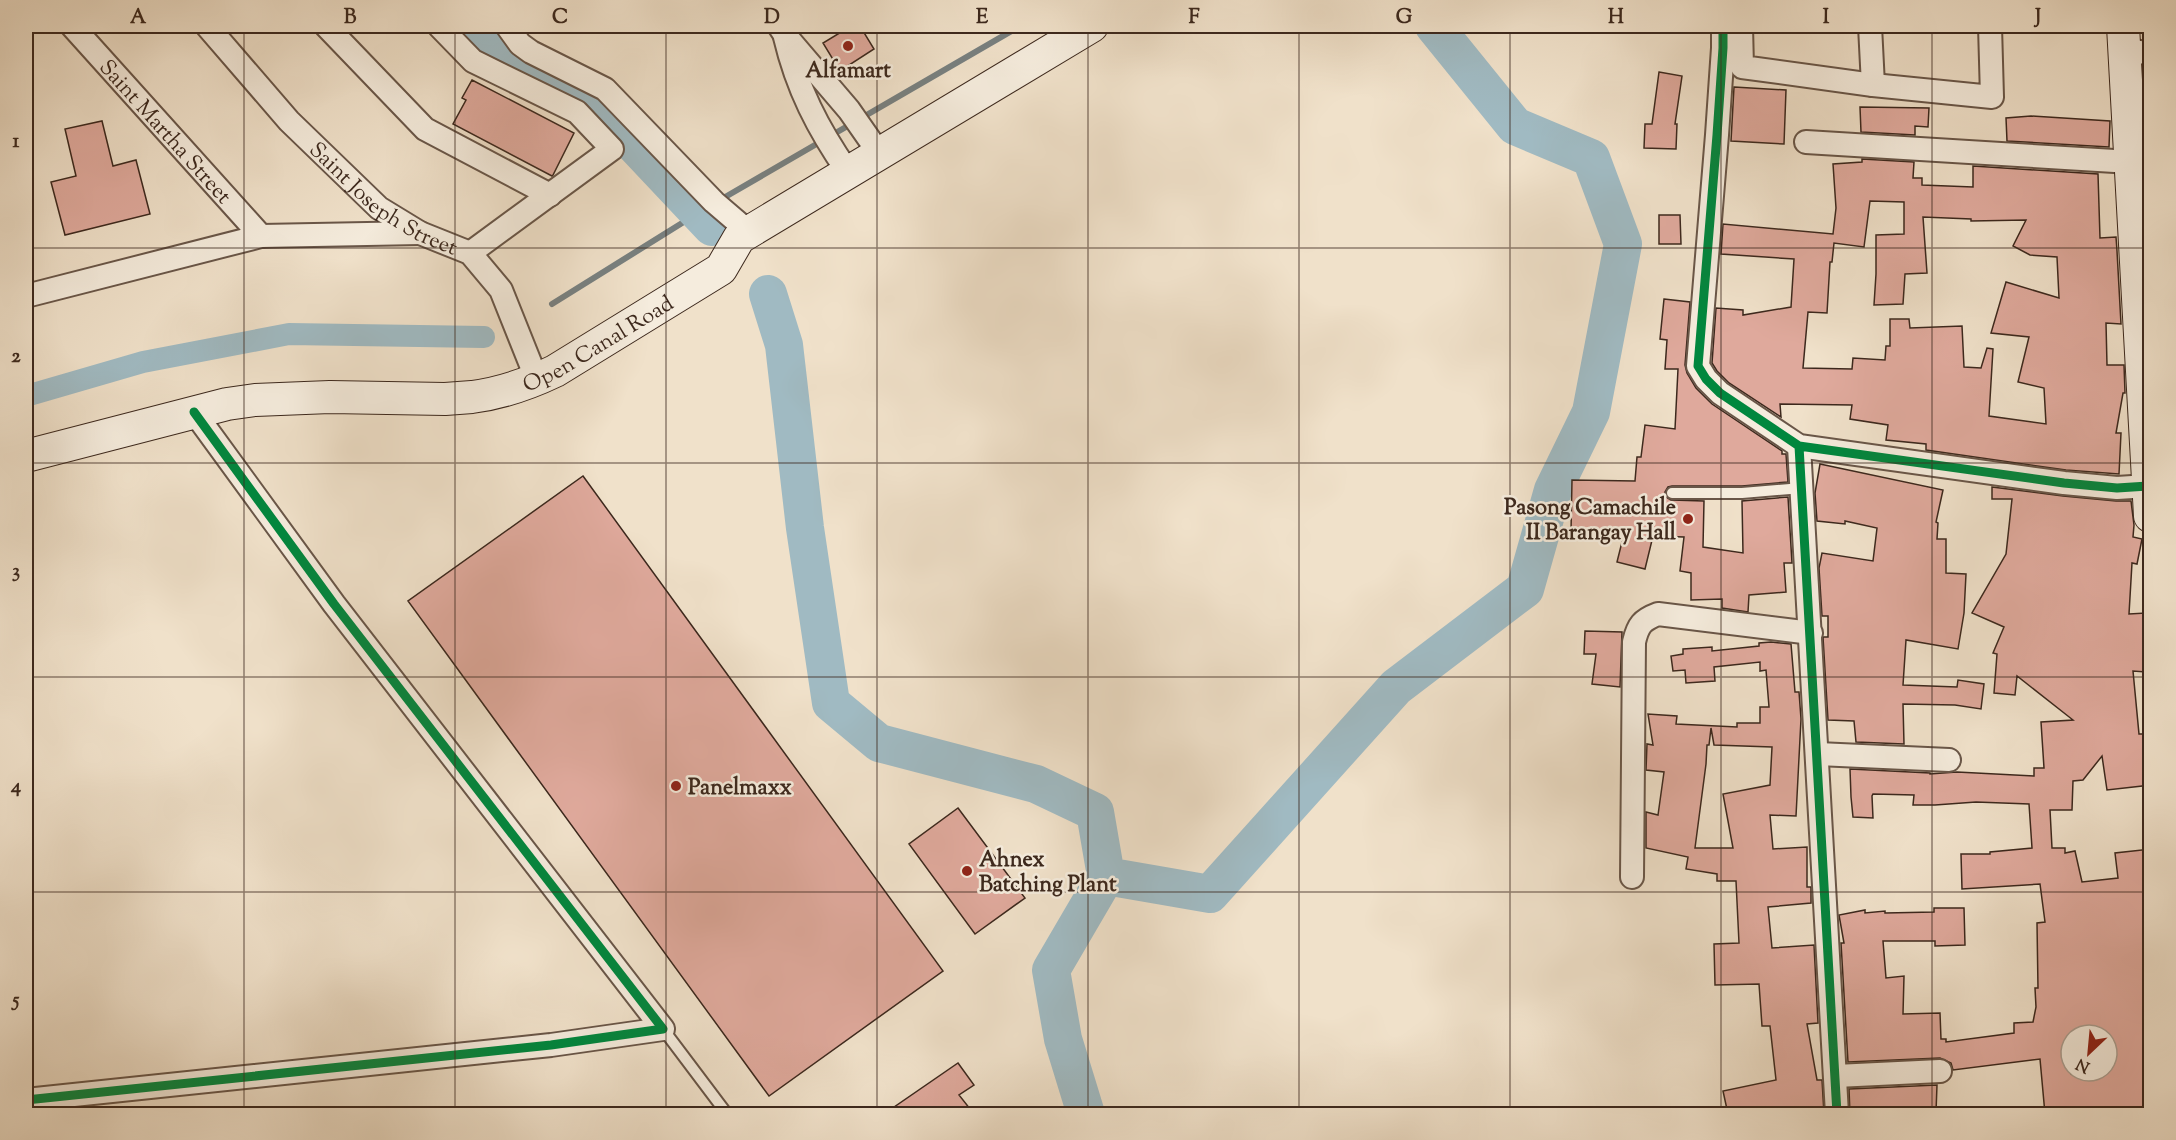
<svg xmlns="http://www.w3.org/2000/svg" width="2176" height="1140" viewBox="0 0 2176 1140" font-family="'Sorts Mill Goudy',serif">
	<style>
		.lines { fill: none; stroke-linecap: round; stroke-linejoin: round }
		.stream { stroke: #788080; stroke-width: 6 }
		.canal { stroke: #a0bac2; stroke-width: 22 }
		.river { stroke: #a0bac2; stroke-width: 38 }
		.building { fill: #dfa99c; stroke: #3c281d; stroke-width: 1.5; fill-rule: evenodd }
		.lane-casing { stroke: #695648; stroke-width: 14 }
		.street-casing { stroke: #695648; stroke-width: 26 }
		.secondary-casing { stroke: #3c281d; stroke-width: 34 }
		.lane { stroke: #f5ecdd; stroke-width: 10 }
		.street { stroke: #f5ecdd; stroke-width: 22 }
		.secondary { stroke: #f5ecdd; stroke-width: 32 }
		.cycleway-casing { stroke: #f5ecdd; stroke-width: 13 }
		.cycleway { stroke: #00873e; stroke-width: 9 }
		.grid { fill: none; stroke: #3c281d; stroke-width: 1.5; stroke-opacity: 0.55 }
		.poi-dot { fill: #8f2418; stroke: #f5ecdd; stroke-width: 2 }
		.labels { text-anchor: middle; stroke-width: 5; stroke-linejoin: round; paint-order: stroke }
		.poi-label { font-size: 22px; font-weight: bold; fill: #3c281d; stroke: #f5ecdd; text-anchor: start }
		.street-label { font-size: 22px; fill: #3c281d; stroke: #f5ecdd }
		.neatline { fill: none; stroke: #3c281d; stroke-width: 2 }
		.grid-label { font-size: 20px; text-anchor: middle; font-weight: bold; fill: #3c281d }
	</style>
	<rect width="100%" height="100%" fill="#f0e1ca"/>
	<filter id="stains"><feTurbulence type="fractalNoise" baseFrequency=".00333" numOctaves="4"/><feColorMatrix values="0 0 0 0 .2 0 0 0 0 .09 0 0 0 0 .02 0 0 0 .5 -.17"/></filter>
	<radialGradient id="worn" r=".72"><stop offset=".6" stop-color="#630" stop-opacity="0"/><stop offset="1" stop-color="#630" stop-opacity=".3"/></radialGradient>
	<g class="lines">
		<path class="stream" d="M 720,200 L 1020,26
			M 552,304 L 711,205"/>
		<path class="canal" d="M 26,396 L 143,362 L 289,334 L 484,337"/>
		<path class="river" d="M 482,26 L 506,56 L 598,106 L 712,227
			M 768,294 L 784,345 L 805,528 L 831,703 L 879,743 L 1036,784 L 1095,812 L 1106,876 L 1051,970 L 1063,1039 L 1086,1114
			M 1106,876 L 1210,894 L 1396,687 L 1525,589 L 1553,490 L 1591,412 L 1623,244 L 1591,158 L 1515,126 L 1434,26"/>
	</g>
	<path class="building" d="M 851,26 L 860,26 L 874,49 L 840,71 L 823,43 Z
		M 1659,72 L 1682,76 L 1675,124 L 1677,124 L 1676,149 L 1644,148 L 1645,124 L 1652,124 Z
		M 472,80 L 574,133 L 553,175 L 552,176 L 453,124 L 466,100 L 462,98 Z
		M 1734,87 L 1786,90 L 1784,144 L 1731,141 Z
		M 1860,107 L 1929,108 L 1928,127 L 1915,126 L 1915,135 L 1861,132 Z
		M 2031,116 L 2110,121 L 2109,147 L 2007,141 L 2006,118 Z
		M 102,121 L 113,166 L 136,160 L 150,214 L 65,235 L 51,182 L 76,176 L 65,129 Z
		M 1862,159 L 1914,162 L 1913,178 L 1922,178 L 1922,185 L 1973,187 L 1973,166 L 2098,174 L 2100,238 L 2116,237 L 2117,251 L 2121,324 L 2106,323 L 2107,365 L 2124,365 L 2125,393 L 2123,393 L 2116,433 L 2121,433 L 2119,474 L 2066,470 L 1926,450 L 1926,444 L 1886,440 L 1888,425 L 1850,419 L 1852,405 L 1780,404 L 1781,417 L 1729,383 L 1717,371 L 1712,363 L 1716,308 L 1743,310 L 1743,315 L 1791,307 L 1794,259 L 1721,254 L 1723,224 L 1833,234 L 1836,208 L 1833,164 L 1862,162 ZM 1870,201 L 1904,202 L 1904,234 L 1876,235 L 1876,274 L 1874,305 L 1903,304 L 1905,274 L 1927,273 L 1923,217 L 1971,219 L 1971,221 L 2026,220 L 2013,246 L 2030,255 L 2057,257 L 2059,298 L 2006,282 L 1991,333 L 2029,337 L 2018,382 L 2044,388 L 2046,424 L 1989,416 L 1993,349 L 1987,348 L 1981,368 L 1964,367 L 1962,326 L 1910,328 L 1909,319 L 1890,319 L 1890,346 L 1886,346 L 1885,360 L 1853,358 L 1852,369 L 1803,368 L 1808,312 L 1827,313 L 1830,262 L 1832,262 L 1834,243 L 1864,247 Z
		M 1659,215 L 1680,215 L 1681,244 L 1659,244 Z
		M 1664,299 L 1690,302 L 1685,365 L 1687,373 L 1696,388 L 1712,404 L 1782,451 L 1782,454 L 1786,454 L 1788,482 L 1742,486 L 1672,486 L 1668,487 L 1665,492 L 1666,497 L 1671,500 L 1704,501 L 1703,547 L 1743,553 L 1742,501 L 1788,497 L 1792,563 L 1784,563 L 1786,592 L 1749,595 L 1748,612 L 1722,608 L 1722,599 L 1691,600 L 1691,573 L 1680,571 L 1684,537 L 1653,536 L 1645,569 L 1617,562 L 1624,534 L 1571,532 L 1572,480 L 1635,481 L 1637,457 L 1641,457 L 1645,425 L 1675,429 L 1678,369 L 1665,369 L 1667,340 L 1660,339 Z
		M 1820,464 L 1943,490 L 1936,522 L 1938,523 L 1937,539 L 1946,539 L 1946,573 L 1966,574 L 1964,613 L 1958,649 L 1906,640 L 1903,685 L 1957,687 L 1958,680 L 1984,684 L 1981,709 L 1955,705 L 1903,704 L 1904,744 L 1856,742 L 1854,721 L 1828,720 L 1823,637 L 1828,637 L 1828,616 L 1822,616 L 1819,568 L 1822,553 L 1873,561 L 1877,528 L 1845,521 L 1845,524 L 1817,521 L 1815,493 Z
		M 583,476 L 943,971 L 769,1096 L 408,601 Z
		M 1992,487 L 2063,496 L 2116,501 L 2131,501 L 2134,525 L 2133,537 L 2142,539 L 2137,564 L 2132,563 L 2129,614 L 2146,613 L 2146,672 L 2133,671 L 2139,734 L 2145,734 L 2146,763 L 2151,763 L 2151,785 L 2107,790 L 2102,756 L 2083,780 L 2073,781 L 2072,810 L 2050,810 L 2052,848 L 2065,848 L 2065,853 L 2075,851 L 2082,882 L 2118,878 L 2115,853 L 2151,849 L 2151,1114 L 2045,1114 L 2040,1059 L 1953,1070 L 1951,1063 L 1940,1058 L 1848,1062 L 1841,943 L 1844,943 L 1839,915 L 1865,910 L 1865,913 L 1885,911 L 1885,913 L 1934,912 L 1934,908 L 1964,908 L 1965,945 L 1935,946 L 1935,941 L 1883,941 L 1886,978 L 1904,976 L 1903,1014 L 1940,1013 L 1941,1039 L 1946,1039 L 1946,1042 L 2014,1033 L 2014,1023 L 2033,1022 L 2036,1007 L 2035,988 L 2038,988 L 2037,923 L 2045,922 L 2040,884 L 1962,889 L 1961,854 L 1990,854 L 1990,852 L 2032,848 L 2029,804 L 1976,802 L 1935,805 L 1913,805 L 1914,795 L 1873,794 L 1872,796 L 1873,818 L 1853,817 L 1851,797 L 1850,769 L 1930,773 L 1930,774 L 1957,772 L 2034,776 L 2034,768 L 2044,768 L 2041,722 L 2073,720 L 2017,676 L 2015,695 L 1994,693 L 1997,654 L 1993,653 L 2004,627 L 1972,613 L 2006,554 L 2012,499 L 1992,499 ZM 2071,1035 L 2107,1035 L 2107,1072 L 2071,1074 Z
		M 1585,631 L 1622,632 L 1620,687 L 1592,684 L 1596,654 L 1584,654 Z
		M 1771,642 L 1791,644 L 1795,692 L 1799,692 L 1801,719 L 1796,816 L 1770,815 L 1773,849 L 1807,847 L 1807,887 L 1811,887 L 1811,903 L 1768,907 L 1772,948 L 1814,945 L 1818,1023 L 1807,1024 L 1817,1080 L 1822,1080 L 1824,1114 L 1728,1114 L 1723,1091 L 1776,1080 L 1770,1026 L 1762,1026 L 1759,984 L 1715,985 L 1714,944 L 1739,943 L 1736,881 L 1717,881 L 1717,874 L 1686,869 L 1688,857 L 1646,848 L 1646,812 L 1658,815 L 1664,772 L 1646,770 L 1647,744 L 1653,745 L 1648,714 L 1677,716 L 1676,724 L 1737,727 L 1737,723 L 1760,723 L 1760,707 L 1769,707 L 1766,670 L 1760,671 L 1760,662 L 1714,667 L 1715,681 L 1686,683 L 1685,670 L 1673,671 L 1671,656 L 1683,654 L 1683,649 L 1712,647 L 1712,651 L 1759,646 L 1759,643 ZM 1711,728 L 1714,745 L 1772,747 L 1770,785 L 1723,794 L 1733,848 L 1695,848 L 1706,764 L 1707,745 L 1709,745 Z
		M 958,808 L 1025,898 L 975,934 L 909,844 Z
		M 958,1063 L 974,1085 L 959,1095 L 974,1114 L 884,1114 Z
		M 1937,1085 L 1936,1112 L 1897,1110 L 1897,1113 L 1850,1114 L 1849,1089 Z"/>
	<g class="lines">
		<g class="lane-casing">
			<path id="lane" d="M 1672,493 L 1742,493 L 1802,488
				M 663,1029 L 727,1114"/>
		</g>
		<g class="street-casing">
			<g id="street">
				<path id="s1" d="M 72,26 L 261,236"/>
				<path id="s2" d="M 207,26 L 289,121 L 379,208 L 420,233 L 470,253 L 501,290 L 537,380"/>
				<path d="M 326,26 L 425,129 L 550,195"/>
				<path d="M 439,26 L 473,61 L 577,112 L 612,149 L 470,253"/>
				<path d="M 507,26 L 520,44 L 531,52 L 605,89 L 714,202 L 749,232"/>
				<path d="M 779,26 L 785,35 L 849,110 L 879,153"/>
				<path d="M 1723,26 L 1723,48 L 1717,135 L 1698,366 L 1706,379 L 1720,393 L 1799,446 L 2064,483 L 2117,488 L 2148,486"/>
				<path d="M 1741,26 L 1742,67 L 1873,85 L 1992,97 L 1990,26"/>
				<path d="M 1870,26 L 1873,85"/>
				<path d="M 785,37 C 797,88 818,129 848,172"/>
				<path d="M 2125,49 L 2150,54"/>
				<path d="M 1806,142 L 2131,162 L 2150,166"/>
				<path d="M 26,296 L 261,236 L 420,233"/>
				<path d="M 1799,446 L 1837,1114"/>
				<path d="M 1818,754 L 1949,760"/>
				<path d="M 1632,877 L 1634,642 C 1638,625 1642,620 1658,614 L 1811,633"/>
				<path d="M 1836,1076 L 1940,1071"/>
				<path d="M 26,1100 L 551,1045 L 663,1029 L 334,604 L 194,412"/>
			</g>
		</g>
		<g class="secondary-casing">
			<g id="secondary">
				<path d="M 2123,26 L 2150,516"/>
				<path id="s3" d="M 26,456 L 227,404 L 255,400 L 330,397 L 445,399 L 472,397 C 502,393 528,384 555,371 L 721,269 L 739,238 L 1092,26"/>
			</g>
		</g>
		<use href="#lane" class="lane"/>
		<use href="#street" class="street"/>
		<use href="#secondary" class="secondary"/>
		<g class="cycleway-casing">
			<path id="cycleway" d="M 1723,26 L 1723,48 L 1717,135 L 1698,366 L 1706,379 L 1720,393 L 1799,446 L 2064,483 L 2117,488 L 2148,486
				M 1799,446 L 1837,1114
				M 26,1100 L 551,1045 L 663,1029 L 334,604 L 194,412"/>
		</g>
		<use href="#cycleway" class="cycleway"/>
	</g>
	<path class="grid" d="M 244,26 L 244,1114M 455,26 L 455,1114M 666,26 L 666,1114M 877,26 L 877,1114M 1088,26 L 1088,1114M 1299,26 L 1299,1114M 1510,26 L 1510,1114M 1721,26 L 1721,1114M 1932,26 L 1932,1114M 26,248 L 2150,248M 26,463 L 2150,463M 26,677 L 2150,677M 26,892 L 2150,892"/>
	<g class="poi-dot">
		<circle cx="848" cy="46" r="6"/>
		<circle cx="1688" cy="519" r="6"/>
		<circle cx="676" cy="786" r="6"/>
		<circle cx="967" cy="871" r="6"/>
	</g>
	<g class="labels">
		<g class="poi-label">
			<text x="848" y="77" text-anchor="middle">Alfamart</text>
			<text x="1676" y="514" text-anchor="end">Pasong Camachile<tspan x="1676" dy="25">II Barangay Hall</tspan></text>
			<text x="688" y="794">Panelmaxx</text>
			<text x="979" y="866">Ahnex<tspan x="979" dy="25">Batching Plant</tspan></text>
		</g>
		<g class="street-label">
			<text dy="8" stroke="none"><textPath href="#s1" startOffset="141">Saint Martha Street</textPath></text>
			<text dy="8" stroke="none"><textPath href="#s2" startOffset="249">Saint Joseph Street</textPath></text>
			<text dy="8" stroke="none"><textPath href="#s3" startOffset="591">Open Canal Road</textPath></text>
		</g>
	</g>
	<rect width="2176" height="1140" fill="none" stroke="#f0e1ca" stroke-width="66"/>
	<g transform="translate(2089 1053) rotate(206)"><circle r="28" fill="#f5ecdd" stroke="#ab9e90" stroke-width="1.5"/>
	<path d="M0-4.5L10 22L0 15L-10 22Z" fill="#8f2418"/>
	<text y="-9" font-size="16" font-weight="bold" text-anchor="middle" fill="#3c281d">N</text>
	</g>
	<rect x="33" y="33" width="2110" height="1074" class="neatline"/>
	<g class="grid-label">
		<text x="138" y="23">A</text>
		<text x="350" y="23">B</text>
		<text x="560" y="23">C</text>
		<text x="772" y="23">D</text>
		<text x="982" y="23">E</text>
		<text x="1194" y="23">F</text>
		<text x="1404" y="23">G</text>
		<text x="1616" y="23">H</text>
		<text x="1826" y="23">I</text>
		<text x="2038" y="23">J</text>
		<text x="16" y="147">1</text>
		<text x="16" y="362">2</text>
		<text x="16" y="577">3</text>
		<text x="16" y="792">4</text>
		<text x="16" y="1006">5</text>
	</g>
	<rect width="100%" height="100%" filter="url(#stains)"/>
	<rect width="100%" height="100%" fill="url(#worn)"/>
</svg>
